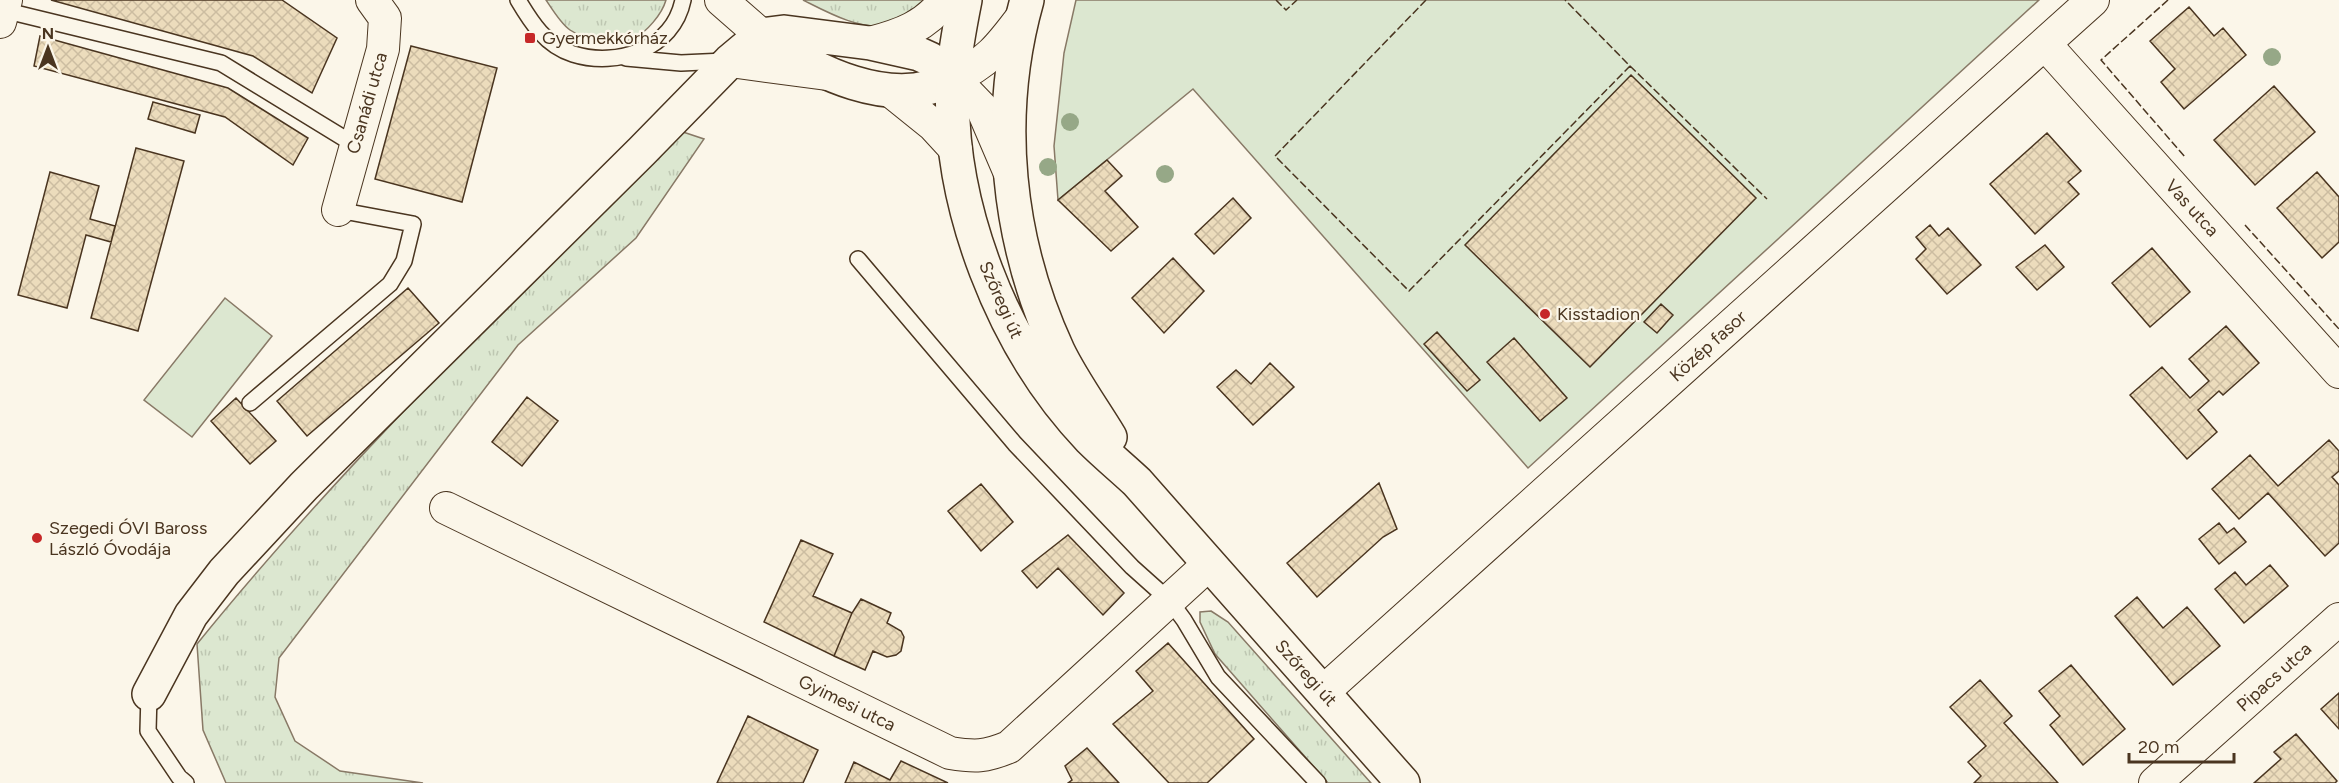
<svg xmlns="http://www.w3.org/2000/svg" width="2339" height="783" viewBox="0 0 2339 783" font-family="Figtree,sans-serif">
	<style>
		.grass { fill: url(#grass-tufts); stroke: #887966; stroke-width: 1.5 }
		.pitch { fill: #dce7d0; stroke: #887966; stroke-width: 1.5 }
		.building { fill: url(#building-cross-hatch); stroke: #4a3520; stroke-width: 1.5 }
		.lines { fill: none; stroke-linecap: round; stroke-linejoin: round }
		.service-casing { stroke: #4a3520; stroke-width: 18 }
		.minor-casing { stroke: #4a3520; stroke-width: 34 }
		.tertiary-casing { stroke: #4a3520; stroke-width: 36 }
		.primary-casing { stroke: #4a3520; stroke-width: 36 }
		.service { stroke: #fbf6e9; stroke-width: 15 }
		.minor { stroke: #fbf6e9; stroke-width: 32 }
		.tertiary { stroke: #fbf6e9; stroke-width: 33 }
		.primary { stroke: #fbf6e9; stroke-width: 33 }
		.fence { stroke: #4a3520; stroke-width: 1.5; stroke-dasharray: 8 3; stroke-linecap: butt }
		.tree { fill: #96a887 }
		.poi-dot { fill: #c62828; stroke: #fbf6e9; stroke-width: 2 }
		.labels { text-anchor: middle; stroke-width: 4.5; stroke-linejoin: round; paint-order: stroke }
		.poi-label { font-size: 18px; fill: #4a3520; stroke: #fbf6e9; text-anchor: start }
		.street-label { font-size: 18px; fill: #4a3520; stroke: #fbf6e9 }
	</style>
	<defs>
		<pattern id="grass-tufts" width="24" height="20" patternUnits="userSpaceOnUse" patternTransform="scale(1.5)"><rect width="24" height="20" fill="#dce7d0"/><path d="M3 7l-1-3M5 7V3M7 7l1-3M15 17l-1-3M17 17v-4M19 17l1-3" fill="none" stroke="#bec7b2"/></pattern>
		<pattern id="building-cross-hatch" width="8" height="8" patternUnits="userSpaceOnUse" patternTransform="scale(1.5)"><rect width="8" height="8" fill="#ecdcbc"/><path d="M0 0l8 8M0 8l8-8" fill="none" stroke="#ccbda1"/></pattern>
	</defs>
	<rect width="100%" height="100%" fill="#fbf6e9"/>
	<path class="grass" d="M 546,0 L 666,0 C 662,14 647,32 633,39 C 615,47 585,40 570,30 C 561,24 552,9 546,0 Z
		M 803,0 L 932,0 C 922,6 899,24 888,26 C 859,30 827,12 803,0 Z
		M 680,131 L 704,139 L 636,238 L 518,345 L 279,658 L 275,697 L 295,741 L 340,771 L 423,783 L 226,783 L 203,730 L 197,644 C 344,462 515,298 680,131 Z
		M 1211,611 L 1228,622 L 1371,783 L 1328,783 L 1215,654 L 1200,622 L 1200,612 Z"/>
	<path class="pitch" d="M 1076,0 L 2039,0 L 1528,468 L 1193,89 L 1058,200 L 1054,146 L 1064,53 Z
		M 225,298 L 272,336 L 192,437 L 144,400 Z"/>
	<path class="building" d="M 51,0 L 282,0 L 337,38 L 312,93 L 253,56 Z
		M 2189,7 L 2214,36 L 2223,28 L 2246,55 L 2184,109 L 2161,82 L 2175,69 L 2150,41 Z
		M 40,36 L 228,88 L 308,138 L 293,165 L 225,117 L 34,66 Z
		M 411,46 L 497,68 L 462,202 L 375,179 Z
		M 1631,75 L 1756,198 L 1590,367 L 1465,245 Z
		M 2274,86 L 2315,132 L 2255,185 L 2214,140 Z
		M 153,102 L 200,115 L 195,133 L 148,119 Z
		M 2047,133 L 2081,171 L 2068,182 L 2079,194 L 2035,234 L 1990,184 Z
		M 136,148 L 184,161 L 138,331 L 91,318 Z
		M 1107,160 L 1122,176 L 1105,191 L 1138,227 L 1111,251 L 1058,200 Z
		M 50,172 L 99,186 L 90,219 L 115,226 L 111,242 L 86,235 L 67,308 L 18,295 Z
		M 2317,172 L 2339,197 L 2339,242 L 2322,258 L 2277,208 Z
		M 1233,198 L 1251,218 L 1214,254 L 1195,234 Z
		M 1930,225 L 1939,236 L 1948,228 L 1981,265 L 1947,294 L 1916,259 L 1926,249 L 1916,237 Z
		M 2045,245 L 2064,267 L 2037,290 L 2016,267 Z
		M 2152,248 L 2190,292 L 2150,327 L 2112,283 Z
		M 1173,258 L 1204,291 L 1164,333 L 1132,298 Z
		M 408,288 L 439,323 L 307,436 L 277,401 Z
		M 1661,304 L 1673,315 L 1657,333 L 1644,322 Z
		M 2226,326 L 2259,363 L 2223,395 L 2219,391 L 2198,410 L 2217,432 L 2187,459 L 2130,395 L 2162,367 L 2190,398 L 2209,381 L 2189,359 Z
		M 1437,332 L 1480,380 L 1467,391 L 1424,344 Z
		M 1514,338 L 1567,398 L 1540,421 L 1487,362 Z
		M 1270,363 L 1294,387 L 1253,425 L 1217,387 L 1236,370 L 1251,384 Z
		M 527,397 L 558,421 L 522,466 L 492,442 Z
		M 236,398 L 276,441 L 250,464 L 211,421 Z
		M 2329,440 L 2339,451 L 2339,471 L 2332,477 L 2339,485 L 2339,543 L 2325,556 L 2268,493 L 2239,519 L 2212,489 L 2250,455 L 2278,486 Z
		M 1379,483 L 1397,529 L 1383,537 L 1317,597 L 1287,563 Z
		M 981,484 L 1013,522 L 981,551 L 948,511 Z
		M 2219,523 L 2227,533 L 2234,528 L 2246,542 L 2219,564 L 2199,539 Z
		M 1068,535 L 1124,593 L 1103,615 L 1058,568 L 1037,588 L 1022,571 Z
		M 801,540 L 833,554 L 813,596 L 852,613 L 834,656 L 764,622 Z
		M 2270,565 L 2288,586 L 2244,623 L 2215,589 L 2235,572 L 2246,585 Z
		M 2137,597 L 2163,628 L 2187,607 L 2220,646 L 2173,685 L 2115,616 Z
		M 861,599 L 891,613 L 887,623 L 901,631 L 904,637 L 901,651 L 896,655 L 887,657 L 873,651 L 865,670 L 834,656 L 852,613 Z
		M 1168,643 L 1254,739 L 1207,783 L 1169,783 L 1113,724 L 1153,691 L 1136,671 Z
		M 2071,665 L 2125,729 L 2083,765 L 2050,725 L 2060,716 L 2039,691 Z
		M 1980,680 L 2012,716 L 2004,723 L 2058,783 L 1974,783 L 1981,776 L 1968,762 L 1986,746 L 1950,707 Z
		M 2339,693 L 2339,729 L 2321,709 Z
		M 748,716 L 818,750 L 803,783 L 717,783 Z
		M 2296,734 L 2337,781 L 2335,783 L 2254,783 L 2281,759 L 2274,752 Z
		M 1087,748 L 1119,783 L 1068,783 L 1072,780 L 1065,766 Z
		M 901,761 L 948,783 L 845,783 L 854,762 L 890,780 Z"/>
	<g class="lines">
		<g class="service-casing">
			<path id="service" d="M 518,0 C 531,22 546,46 573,54 C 617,68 673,49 683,0
				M 3,10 L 221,63 L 355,145
				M 626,58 L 681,63 L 725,61
				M 858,259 L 1015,444 L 1132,567 L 1170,601 L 1184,620 L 1218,677 L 1318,783
				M 250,403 L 390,284 L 404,261 L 413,224 L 338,210
				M 149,694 L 148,731 L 179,777 L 186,783"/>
		</g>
		<g class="minor-casing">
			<path id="minor" d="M 721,0 L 761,35
				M 0,22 L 6,0
				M 870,43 C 901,35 926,26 945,0
				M 2045,44 L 2339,372
				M 730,61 L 827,74
				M 892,92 L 933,125 L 956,150
				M 1009,171 L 982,108 L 953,78 C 986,65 1001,45 1022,17
				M 338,210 L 383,49 L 385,18 L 372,0
				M 446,508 L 950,753 C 975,757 985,757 1009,747 L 1209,564
				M 1323,692 L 2093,0
				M 2155,783 L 2339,619"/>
		</g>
		<g class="tertiary-casing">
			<path id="tertiary" d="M 784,32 L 870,43 L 919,54 L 930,59 L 953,78 C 892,112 813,71 761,35 Z
				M 149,694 L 191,615 L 224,572 L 304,486 L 642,151 L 730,61 L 761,35"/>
		</g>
		<g class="primary-casing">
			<path id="primary" d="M 965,0 C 960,25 955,51 953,77 C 946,203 1003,348 1090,439 C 1105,454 1122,468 1137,482 L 1403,783
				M 1027,0 C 994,117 1007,241 1058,351 C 1072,380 1093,409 1110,437"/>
		</g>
		<use href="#service" class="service"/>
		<use href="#minor" class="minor"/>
		<use href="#tertiary" class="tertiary"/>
		<use href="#primary" class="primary"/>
		<path class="fence" d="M 1276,0 L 1286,10 L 1297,0
			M 1426,0 L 1275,156 L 1409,291 L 1630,66 L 1565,0
			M 2168,0 L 2101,60 L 2185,157
			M 1630,66 L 1767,199
			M 2245,225 L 2339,329"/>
	</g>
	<g class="tree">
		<circle cx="2272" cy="57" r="9"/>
		<circle cx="1070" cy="122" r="9"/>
		<circle cx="1048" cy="167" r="9"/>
		<circle cx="1165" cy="174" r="9"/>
	</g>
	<g class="poi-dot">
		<rect x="524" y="32" width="12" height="12" rx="3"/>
		<circle cx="1545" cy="314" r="6"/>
		<circle cx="37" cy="538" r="6"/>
	</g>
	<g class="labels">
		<g class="poi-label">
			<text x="542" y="44">Gyermekkórház</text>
			<text x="1557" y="320">Kisstadion</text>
			<text x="49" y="534">Szegedi ÓVI Baross<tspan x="49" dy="21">László Óvodája</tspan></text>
		</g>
		<g class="street-label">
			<text transform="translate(367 103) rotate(-74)" y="6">Csanádi utca</text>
			<text transform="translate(2192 208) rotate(48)" y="6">Vas utca</text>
			<text transform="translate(1001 300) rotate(66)" y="6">Szőregi út</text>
			<text transform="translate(1708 346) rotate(-42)" y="6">Közép fasor</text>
			<text transform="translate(1306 673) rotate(48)" y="6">Szőregi út</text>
			<text transform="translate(2274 677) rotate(-42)" y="6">Pipacs utca</text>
			<text transform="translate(847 703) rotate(26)" y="6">Gyimesi utca</text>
		</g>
	</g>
	<g transform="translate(48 48)" stroke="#fbf6e9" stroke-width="4.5" paint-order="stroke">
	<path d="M0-4.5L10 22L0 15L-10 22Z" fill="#4a3520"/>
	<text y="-9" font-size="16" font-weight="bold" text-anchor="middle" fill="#4a3520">N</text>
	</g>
	<path d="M2129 753v9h105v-9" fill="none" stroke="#4a3520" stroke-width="3"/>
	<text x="2138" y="753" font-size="18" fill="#4a3520" stroke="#fbf6e9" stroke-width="4.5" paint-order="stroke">20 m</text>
</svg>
